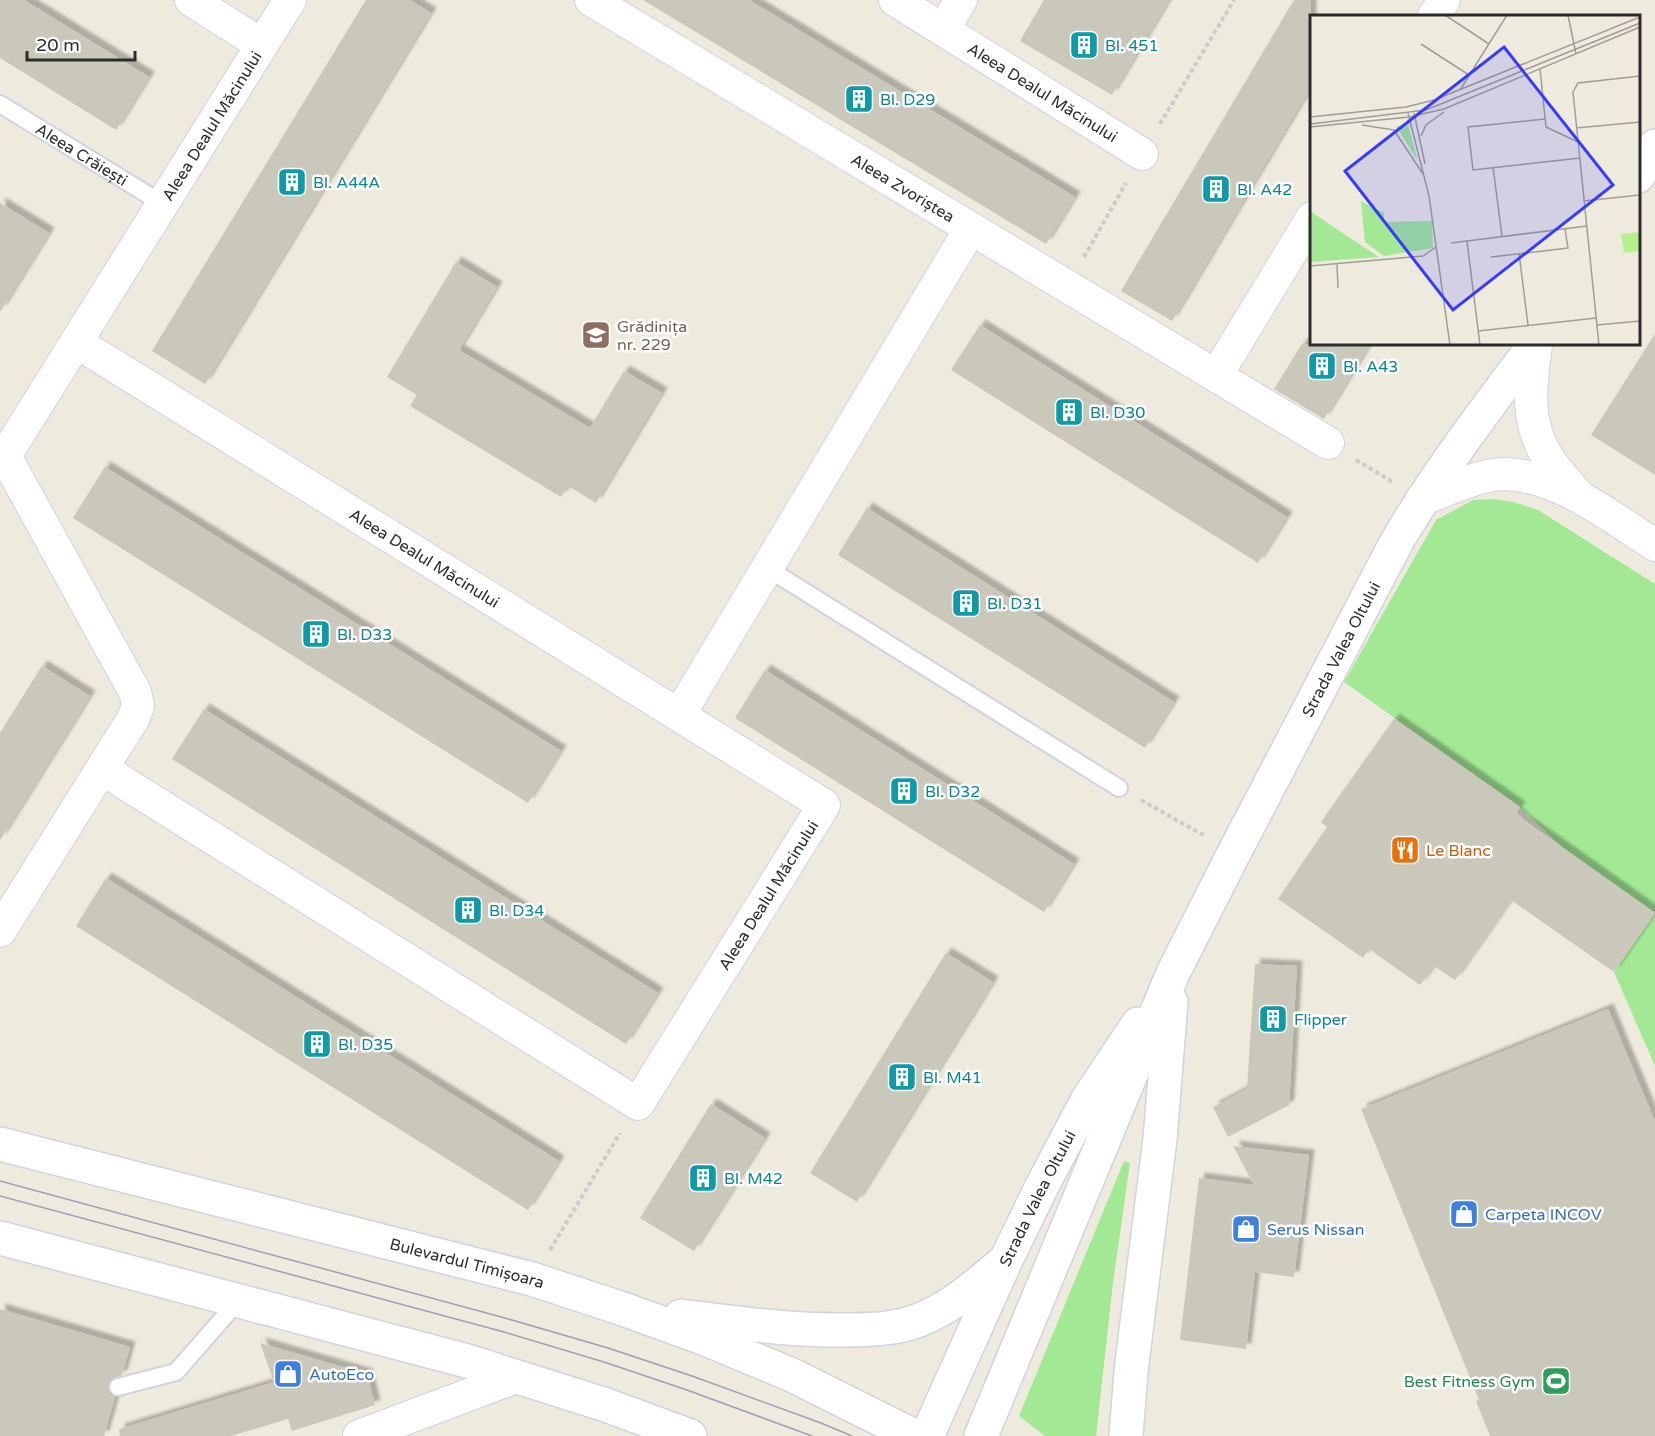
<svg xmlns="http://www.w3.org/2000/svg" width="1655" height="1436" viewBox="0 0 1655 1436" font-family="'Varela Round',sans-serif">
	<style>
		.green { fill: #a3e995 }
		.building { fill: #c9c8bb; filter: url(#shadow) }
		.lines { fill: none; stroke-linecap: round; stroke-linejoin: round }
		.service-casing { stroke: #d2d2e5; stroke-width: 20 }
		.minor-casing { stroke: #d2d2e5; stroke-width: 34 }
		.secondary-casing { stroke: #d2d2e5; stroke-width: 36 }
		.path { stroke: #ccc; stroke-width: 4; stroke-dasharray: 4.5 3; stroke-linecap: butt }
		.service { stroke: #fff; stroke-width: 16 }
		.minor { stroke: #fff; stroke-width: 32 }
		.secondary { stroke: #fff; stroke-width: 33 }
		.tram { stroke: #a09fb8; stroke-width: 1.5 }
		.labels { text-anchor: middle; stroke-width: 5; stroke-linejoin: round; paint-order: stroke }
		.culture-label { font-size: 16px; fill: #0d838f; stroke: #fff; text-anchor: start }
		.street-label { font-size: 16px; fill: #2c2c2c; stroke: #fff }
		.education-label { font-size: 16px; fill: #785e54; stroke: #fff; text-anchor: start }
		.food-label { font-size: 16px; fill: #c56008; stroke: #fff; text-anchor: start }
		.shop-label { font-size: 16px; fill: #366cbe; stroke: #fff; text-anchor: start }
		.leisure-label { font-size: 16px; fill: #27864d; stroke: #fff; text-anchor: end }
		.inset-road { fill: none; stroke: #a09e96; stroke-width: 1.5 }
		.view { fill: #393aff; fill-opacity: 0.15; stroke: #393aff; stroke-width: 3 }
		.inset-edge { fill: none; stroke: #2c2c2c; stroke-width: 3 }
	</style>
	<defs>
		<filter id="shadow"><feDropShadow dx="5.5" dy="-5.5" stdDeviation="1.5" flood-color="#0004"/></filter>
	</defs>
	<rect width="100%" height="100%" fill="#eeeadd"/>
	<path class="green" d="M 1494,499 L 1513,502 L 1538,510 L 1655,584 L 1655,913 L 1563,848 L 1520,807 L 1344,682 L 1436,520 L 1473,500 Z
		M 1655,913 L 1655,1066 L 1614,972 Z
		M 1124,1161 L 1130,1163 L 1113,1283 L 1096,1436 L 1045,1436 L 1019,1416 Z"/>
	<path class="building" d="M 0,0 L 24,0 L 149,77 L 116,130 L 0,58 Z
		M 366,0 L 410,0 L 431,13 L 205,384 L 152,351 Z
		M 643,0 L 749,0 L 1075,197 L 1046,244 Z
		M 1044,0 L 1169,0 L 1112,95 L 1020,41 Z
		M 1294,0 L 1311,0 L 1311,87 L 1172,321 L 1121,291 Z
		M 0,203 L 49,233 L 0,312 Z
		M 456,262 L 497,287 L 459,350 L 590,428 L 624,371 L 662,393 L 596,503 L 568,486 L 561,497 L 410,406 L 417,395 L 387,377 Z
		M 980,325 L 1287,517 L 1258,563 L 951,370 Z
		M 1655,334 L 1655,475 L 1591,435 Z
		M 1302,344 L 1370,344 L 1324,419 L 1274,389 Z
		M 105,467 L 561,751 L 528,803 L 73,518 Z
		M 867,508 L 1174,702 L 1145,748 L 838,555 Z
		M 42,666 L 90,696 L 0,840 L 0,733 Z
		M 765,670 L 1074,864 L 1044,912 L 735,718 Z
		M 204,709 L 658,993 L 626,1044 L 172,759 Z
		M 1394,719 L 1520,807 L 1516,813 L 1522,817 L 1521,818 L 1655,913 L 1614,972 L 1511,900 L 1455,980 L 1434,966 L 1420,985 L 1369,949 L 1363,958 L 1278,899 L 1327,827 L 1321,822 Z
		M 106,878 L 559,1161 L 528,1210 L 76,926 Z
		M 946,953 L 993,982 L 857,1202 L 810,1173 Z
		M 1255,964 L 1297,966 L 1289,1105 L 1228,1137 L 1213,1107 L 1247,1089 Z
		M 1608,1009 L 1655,1122 L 1655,1436 L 1490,1436 L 1476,1401 L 1479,1400 L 1361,1109 Z
		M 711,1104 L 765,1138 L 694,1251 L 640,1218 Z
		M 1233,1146 L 1309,1155 L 1294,1277 L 1255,1272 L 1246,1349 L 1180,1340 L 1199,1178 L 1254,1185 Z
		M 0,1309 L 130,1347 L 122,1375 L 111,1379 L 108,1384 L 108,1390 L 111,1395 L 115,1397 L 104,1436 L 0,1436 Z
		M 260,1343 L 367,1374 L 375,1405 L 292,1431 L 288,1419 L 231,1436 L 120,1436 L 119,1429 L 274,1382 Z"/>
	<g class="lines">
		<g class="service-casing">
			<g id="service">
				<path id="s1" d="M 0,104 L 163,204"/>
				<path d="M 767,568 L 1119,788"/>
				<path d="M 118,1387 L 176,1372 L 238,1301"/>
			</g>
		</g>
		<g class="minor-casing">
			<g id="minor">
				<path d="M 191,0 L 262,45"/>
				<path id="s2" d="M 591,0 L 1328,443"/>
				<path id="s3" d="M 895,0 L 1142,154"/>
				<path d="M 1434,16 L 1444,0"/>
				<path d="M 943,30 L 961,0"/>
				<path id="s4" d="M 76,342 L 824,805 L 638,1104 L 102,769"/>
				<path d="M 1536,344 C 1531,386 1524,419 1548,458 C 1556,471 1568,483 1578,495"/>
				<path d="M 1216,376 L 1312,218"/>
				<path id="s5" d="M 0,464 L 290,0"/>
				<path d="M 1422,499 C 1445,491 1482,473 1506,474 C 1560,476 1611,517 1655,545"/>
				<path d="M 679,715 L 971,228"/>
				<path d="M 0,931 L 133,719 L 138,706 L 135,692 L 5,456"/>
				<path d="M 359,1436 L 516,1377"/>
			</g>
		</g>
		<g class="secondary-casing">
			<g id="secondary">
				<path d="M 1638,176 L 1655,146"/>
				<path id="s6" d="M 0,1144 L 532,1279 L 623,1309 L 703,1338 L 792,1375 L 914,1436"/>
				<path d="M 0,1238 L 467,1361 L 606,1405 L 690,1436"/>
				<path d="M 681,1316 C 737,1323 793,1331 849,1330 C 867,1330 887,1329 904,1325 C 942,1315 971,1290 1000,1265"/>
				<path id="s7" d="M 927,1436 L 1006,1260 L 1042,1186 L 1088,1099 L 1138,1024"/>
				<path id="s8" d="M 981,1436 L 1173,973 L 1234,853 L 1396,543 C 1437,473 1486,409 1535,344"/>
				<path d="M 1126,1436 L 1131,1371 L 1160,1139 L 1171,1002"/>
			</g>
		</g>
		<path class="path" d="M 1160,124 L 1234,0
			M 1084,257 L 1126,183
			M 1356,460 L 1393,482
			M 1141,800 L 1205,836
			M 550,1250 L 620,1133"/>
		<use href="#service" class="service"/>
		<use href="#minor" class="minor"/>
		<use href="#secondary" class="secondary"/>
		<path class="tram" d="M 0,1181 L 505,1318 L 608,1348 L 692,1376 L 821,1423 L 852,1436
			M 0,1196 L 504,1332 L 604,1362 L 687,1390 L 812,1436"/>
	</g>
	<defs>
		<g id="building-square" transform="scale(1.5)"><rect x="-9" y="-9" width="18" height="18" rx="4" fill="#0f9aa8" stroke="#fff"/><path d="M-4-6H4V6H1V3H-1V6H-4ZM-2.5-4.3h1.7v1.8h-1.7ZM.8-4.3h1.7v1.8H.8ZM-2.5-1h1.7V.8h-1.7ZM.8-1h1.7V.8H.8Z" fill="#fff"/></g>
		<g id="school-square" transform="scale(1.5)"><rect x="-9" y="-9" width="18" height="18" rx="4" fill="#8d6e63" stroke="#fff"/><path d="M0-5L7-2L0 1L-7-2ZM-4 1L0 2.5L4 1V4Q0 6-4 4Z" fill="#fff"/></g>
		<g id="restaurant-square" transform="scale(1.5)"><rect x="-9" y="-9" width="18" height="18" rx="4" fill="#e8710a" stroke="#fff"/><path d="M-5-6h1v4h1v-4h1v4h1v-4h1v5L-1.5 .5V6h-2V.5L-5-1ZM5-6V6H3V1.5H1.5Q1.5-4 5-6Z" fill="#fff"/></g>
		<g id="shop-square" transform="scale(1.5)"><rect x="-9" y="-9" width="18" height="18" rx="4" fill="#3f7fe0" stroke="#fff"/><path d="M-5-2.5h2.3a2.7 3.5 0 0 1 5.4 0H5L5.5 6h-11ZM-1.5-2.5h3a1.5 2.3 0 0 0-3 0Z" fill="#fff"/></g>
		<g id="stadium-square" transform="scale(1.5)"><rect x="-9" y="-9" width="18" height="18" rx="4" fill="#2e9e5b" stroke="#fff"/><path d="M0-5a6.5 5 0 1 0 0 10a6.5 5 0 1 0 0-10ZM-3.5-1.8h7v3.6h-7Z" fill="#fff"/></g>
	</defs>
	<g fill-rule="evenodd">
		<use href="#building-square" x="1084" y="45"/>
		<use href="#building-square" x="859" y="99"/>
		<use href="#building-square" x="292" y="182"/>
		<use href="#building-square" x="1216" y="189"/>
		<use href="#school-square" x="596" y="335"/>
		<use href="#building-square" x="1322" y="366"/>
		<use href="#building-square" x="1069" y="412"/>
		<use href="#building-square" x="966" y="603"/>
		<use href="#building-square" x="316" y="634"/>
		<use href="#building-square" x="904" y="791"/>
		<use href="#restaurant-square" x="1405" y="850"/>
		<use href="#building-square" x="468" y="910"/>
		<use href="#building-square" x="1273" y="1019"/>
		<use href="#building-square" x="317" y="1044"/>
		<use href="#building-square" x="902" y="1077"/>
		<use href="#building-square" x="703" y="1178"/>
		<use href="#shop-square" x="1464" y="1214"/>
		<use href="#shop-square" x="1246" y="1229"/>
		<use href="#shop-square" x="288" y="1374"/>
		<use href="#stadium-square" x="1556" y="1381"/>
	</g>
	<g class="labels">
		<g class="culture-label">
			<text x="1105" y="51">Bl. 451</text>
			<text x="880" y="105">Bl. D29</text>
			<text x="313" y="188">Bl. A44A</text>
			<text x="1237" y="195">Bl. A42</text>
			<text x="1343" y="372">Bl. A43</text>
			<text x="1090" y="418">Bl. D30</text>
			<text x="987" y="609">Bl. D31</text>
			<text x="337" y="640">Bl. D33</text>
			<text x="925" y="797">Bl. D32</text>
			<text x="489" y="916">Bl. D34</text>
			<text x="1294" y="1025">Flipper</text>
			<text x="338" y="1050">Bl. D35</text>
			<text x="923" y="1083">Bl. M41</text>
			<text x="724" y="1184">Bl. M42</text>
		</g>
		<g class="street-label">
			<text dy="6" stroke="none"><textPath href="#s3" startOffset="174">Aleea Dealul Măcinului</textPath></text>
			<text dy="6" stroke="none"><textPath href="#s5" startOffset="399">Aleea Dealul Măcinului</textPath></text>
			<text dy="6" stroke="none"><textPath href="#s1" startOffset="96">Aleea Crăiești</textPath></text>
			<text dy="6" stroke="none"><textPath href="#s2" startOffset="364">Aleea Zvoriștea</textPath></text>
			<text dy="6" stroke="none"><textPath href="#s4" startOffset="410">Aleea Dealul Măcinului</textPath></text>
			<text dy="6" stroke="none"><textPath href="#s8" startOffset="866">Strada Valea Oltului</textPath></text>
			<text transform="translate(768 895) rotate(-58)" y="6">Aleea Dealul Măcinului</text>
			<text dy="6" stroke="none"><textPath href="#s7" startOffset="262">Strada Valea Oltului</textPath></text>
			<text dy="6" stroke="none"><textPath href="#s6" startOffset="482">Bulevardul Timișoara</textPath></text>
		</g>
		<g class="education-label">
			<text x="617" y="332">Grădinița<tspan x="617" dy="18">nr. 229</tspan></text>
		</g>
		<g class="food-label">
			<text x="1426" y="856">Le Blanc</text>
		</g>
		<g class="shop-label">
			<text x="1485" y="1220">Carpeta INCOV</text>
			<text x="1267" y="1235">Serus Nissan</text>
			<text x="309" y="1380">AutoEco</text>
		</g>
		<g class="leisure-label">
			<text x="1535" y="1387">Best Fitness Gym</text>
		</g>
	</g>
	<g transform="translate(1310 15)">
		<rect width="330" height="330" fill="#eeeadd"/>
		<path d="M 98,110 L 107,143 L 106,143 L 86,111 ZM 51,186 L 74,198 L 74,207 L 122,206 L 123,233 L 74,241 L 55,227 ZM 0,196 L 28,215 L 69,242 L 0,247 Z" fill="#a3e995"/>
		<path d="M 330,217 L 330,236 L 314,238 L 311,219 Z" fill="#b6f190"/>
		<path class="inset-road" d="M 135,0 L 179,29M 258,0 L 266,39M 111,29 L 159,60M 230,54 L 236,112 L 268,127M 150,75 L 197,0M 98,98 L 119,181 L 140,330M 104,98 L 115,149M 0,102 L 96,92 L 124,85 L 330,2M 235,104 L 158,112 L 163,155 L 270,143M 0,109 L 116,95 L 330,8M 52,110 L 84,115 L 113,159M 0,112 L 99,102 L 134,94 L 330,12M 266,113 L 330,107M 111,121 L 116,110 L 134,97M 183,152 L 192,221M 274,186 L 330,180M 157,226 L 170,330M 141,228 L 277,211M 209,238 L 218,310M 181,242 L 258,233 L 255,214M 27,249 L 28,273M 0,251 L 113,241 L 126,232M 287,310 L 330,306M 168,316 L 286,303M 289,330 L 263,77 L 268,68 L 330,61"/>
		<path class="view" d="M 194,32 L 303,170 L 143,295 L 35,156 Z"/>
		<rect width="330" height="330" class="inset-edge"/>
	</g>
	<path d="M27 51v9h108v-9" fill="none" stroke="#2c2c2c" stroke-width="3"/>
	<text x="36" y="51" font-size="18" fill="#2c2c2c" stroke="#ffffff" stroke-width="4.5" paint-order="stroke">20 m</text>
</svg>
